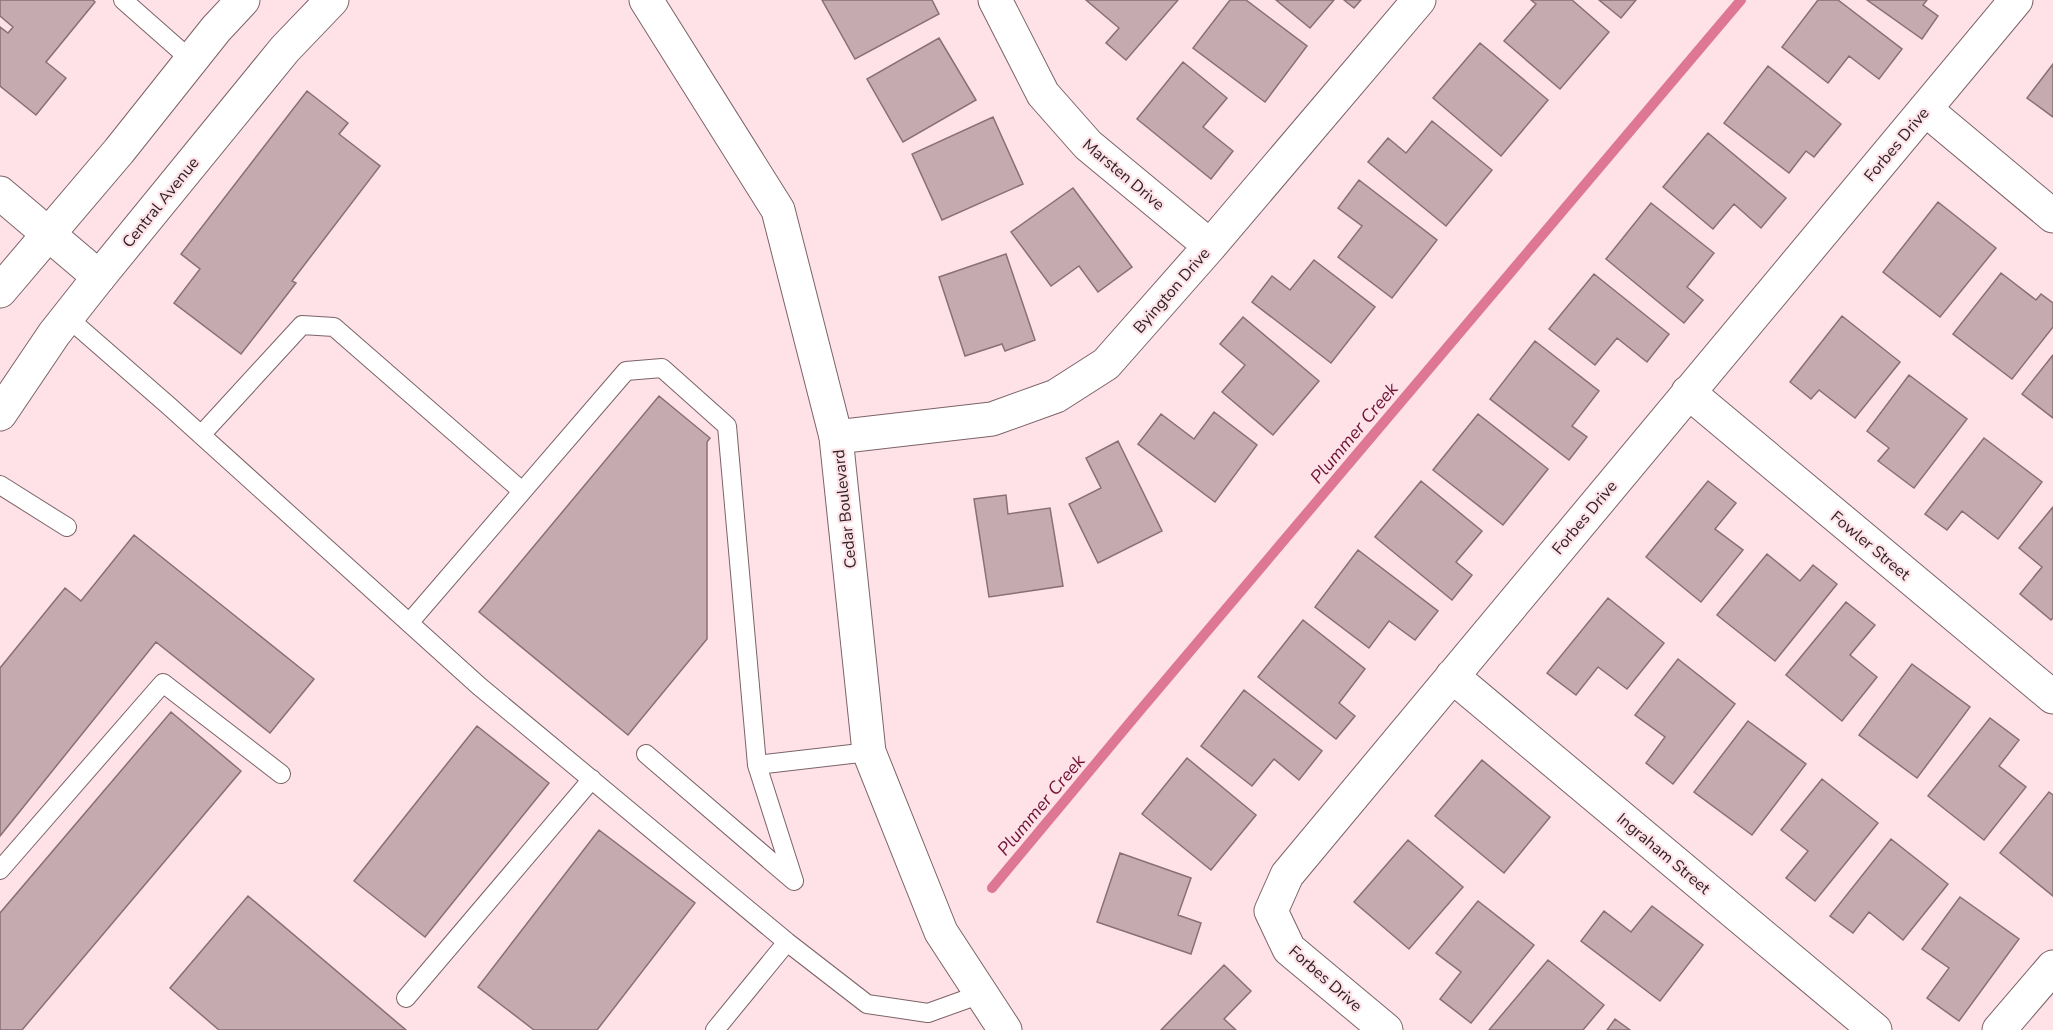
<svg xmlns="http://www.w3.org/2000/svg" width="2053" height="1030" viewBox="0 0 2053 1030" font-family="'Nunito Sans',sans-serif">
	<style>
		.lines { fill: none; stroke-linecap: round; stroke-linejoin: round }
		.stream { stroke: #dd7793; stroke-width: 10 }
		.building { fill: #c5abb0; stroke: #887075; stroke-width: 1.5 }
		.service-casing { stroke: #7b6368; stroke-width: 20 }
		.minor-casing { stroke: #7b6368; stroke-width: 35 }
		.secondary-casing { stroke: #7b6368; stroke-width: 35 }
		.service { stroke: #fff; stroke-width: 18 }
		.minor { stroke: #fff; stroke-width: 33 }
		.secondary { stroke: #fff; stroke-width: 33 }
		.labels { text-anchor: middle; stroke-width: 4.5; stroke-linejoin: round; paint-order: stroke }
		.street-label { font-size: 16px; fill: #2e2326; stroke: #fee2e8 }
		.water-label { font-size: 18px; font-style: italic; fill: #6e1236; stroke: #fee2e8 }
	</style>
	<rect width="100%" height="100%" fill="#fee2e8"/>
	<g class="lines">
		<path class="stream" d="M 992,888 L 1137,714 L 1741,0"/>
	</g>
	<path class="building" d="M 0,0 L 93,0 L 95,2 L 46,62 L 66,78 L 36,115 L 0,86 L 0,27 L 8,33 L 13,27 L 0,16 Z
		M 822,0 L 932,0 L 939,14 L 855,59 Z
		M 1086,0 L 1178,0 L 1126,60 L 1106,43 L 1119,28 Z
		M 1230,0 L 1246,0 L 1307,46 L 1265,102 L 1193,48 Z
		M 1276,0 L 1334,0 L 1310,28 Z
		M 1344,0 L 1361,0 L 1354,8 Z
		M 1531,0 L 1572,0 L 1609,32 L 1560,89 L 1504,41 L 1536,4 Z
		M 1599,0 L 1636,0 L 1621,18 Z
		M 1818,0 L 1838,0 L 1902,49 L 1879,79 L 1849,56 L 1828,83 L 1782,47 Z
		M 1867,0 L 1927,0 L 1923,5 L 1938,16 L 1922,39 Z
		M 939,38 L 976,100 L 903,142 L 867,79 Z
		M 1480,43 L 1548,100 L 1501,156 L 1433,98 Z
		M 1183,62 L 1227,98 L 1203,127 L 1233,151 L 1211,179 L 1137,119 Z
		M 2053,64 L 2053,117 L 2027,98 Z
		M 1768,66 L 1841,124 L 1814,157 L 1806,151 L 1789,173 L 1724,123 Z
		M 307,91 L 348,123 L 339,134 L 380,166 L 292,281 L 296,283 L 241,354 L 174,303 L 200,269 L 181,254 Z
		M 993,117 L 1023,184 L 942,220 L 912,154 Z
		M 1432,121 L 1492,170 L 1446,226 L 1368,162 L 1388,138 L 1406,153 Z
		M 1708,133 L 1786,198 L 1761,228 L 1734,204 L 1713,229 L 1663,187 Z
		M 1359,180 L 1437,240 L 1392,298 L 1338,257 L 1362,226 L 1338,208 Z
		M 1073,188 L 1132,267 L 1098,292 L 1079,266 L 1051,286 L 1011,232 Z
		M 1938,202 L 1996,248 L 1940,317 L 1883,272 Z
		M 1651,203 L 1714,253 L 1687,287 L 1703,300 L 1684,323 L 1606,259 Z
		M 1006,254 L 1035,340 L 1005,351 L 1002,344 L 965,356 L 939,277 Z
		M 1314,260 L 1375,307 L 1331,363 L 1252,302 L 1272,276 L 1290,290 Z
		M 2001,273 L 2036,300 L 2041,294 L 2053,303 L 2053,327 L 2012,379 L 1953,334 Z
		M 1594,274 L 1669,334 L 1647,362 L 1617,338 L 1595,365 L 1549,329 Z
		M 1842,316 L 1900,362 L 1855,418 L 1819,390 L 1811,399 L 1790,382 Z
		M 1243,317 L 1319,381 L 1273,435 L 1222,392 L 1245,365 L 1220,344 Z
		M 1535,341 L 1599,391 L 1572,426 L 1587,437 L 1569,460 L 1490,399 Z
		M 2053,355 L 2053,418 L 2022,394 Z
		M 1909,375 L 1967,419 L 1914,488 L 1878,461 L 1889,448 L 1867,431 Z
		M 659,396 L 710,438 L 707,442 L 707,639 L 628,735 L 479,612 Z
		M 1214,412 L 1257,445 L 1215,502 L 1138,444 L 1161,414 L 1194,439 Z
		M 1478,414 L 1548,469 L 1503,525 L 1433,470 Z
		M 1984,438 L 2042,482 L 1998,539 L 1962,511 L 1947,530 L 1925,514 Z
		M 1118,441 L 1162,531 L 1098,563 L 1069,504 L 1101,488 L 1086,458 Z
		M 1421,481 L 1482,531 L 1456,562 L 1472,575 L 1452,600 L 1375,537 Z
		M 1708,481 L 1736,503 L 1715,529 L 1743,550 L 1701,602 L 1646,557 Z
		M 1006,495 L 1008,514 L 1050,508 L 1063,586 L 989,597 L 974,499 Z
		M 2053,507 L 2053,618 L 2051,620 L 2020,594 L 2042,567 L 2019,548 Z
		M 134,535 L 314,679 L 270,733 L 156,642 L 0,836 L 0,668 L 65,588 L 81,601 Z
		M 1358,550 L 1438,611 L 1415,640 L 1389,621 L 1369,648 L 1315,607 Z
		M 1767,554 L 1800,581 L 1813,565 L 1837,584 L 1775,661 L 1717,615 Z
		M 1608,598 L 1664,643 L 1627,689 L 1598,667 L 1576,695 L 1547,673 Z
		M 1846,602 L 1875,625 L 1850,655 L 1877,677 L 1842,721 L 1786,675 Z
		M 1303,620 L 1365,669 L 1339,703 L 1355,716 L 1336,739 L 1258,677 Z
		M 1678,659 L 1735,704 L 1673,784 L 1646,763 L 1665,737 L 1635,715 Z
		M 1912,664 L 1970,707 L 1917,778 L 1859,735 Z
		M 1244,690 L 1322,751 L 1299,780 L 1274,759 L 1252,786 L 1201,746 Z
		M 171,712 L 241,771 L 22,1030 L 0,1030 L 0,913 Z
		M 1990,718 L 2019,740 L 1999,766 L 2026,787 L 1984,840 L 1928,796 Z
		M 1748,721 L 1806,764 L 1752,835 L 1694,792 Z
		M 477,726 L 549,783 L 425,937 L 354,881 Z
		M 1187,758 L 1256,815 L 1211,870 L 1142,814 Z
		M 1482,760 L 1550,817 L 1504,873 L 1435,816 Z
		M 1822,779 L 1878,823 L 1815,901 L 1786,878 L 1808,851 L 1781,830 Z
		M 2049,792 L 2053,795 L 2053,896 L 2000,853 Z
		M 599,830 L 695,903 L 597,1030 L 534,1030 L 478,987 Z
		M 1891,839 L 1948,884 L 1903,940 L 1869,912 L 1853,933 L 1830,916 Z
		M 1408,840 L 1463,887 L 1409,949 L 1354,902 Z
		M 1120,853 L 1191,878 L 1178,915 L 1201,923 L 1191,954 L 1097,922 Z
		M 248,896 L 406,1030 L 219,1030 L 170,988 Z
		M 1960,897 L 2019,939 L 1959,1021 L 1927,998 L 1949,968 L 1922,949 Z
		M 1478,901 L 1534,945 L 1471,1023 L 1440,999 L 1461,972 L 1436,953 Z
		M 1652,906 L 1703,945 L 1660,1001 L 1581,941 L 1604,911 L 1631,932 Z
		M 1548,960 L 1604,1005 L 1583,1030 L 1489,1030 Z
		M 1224,965 L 1251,991 L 1224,1019 L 1236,1030 L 1161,1030 Z
		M 1615,1019 L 1630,1030 L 1607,1030 Z"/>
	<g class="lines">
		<g class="service-casing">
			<path id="service" d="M 123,0 L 191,60
				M 67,317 L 169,406 L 479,686 L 787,942 L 867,1004 L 928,1013 L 981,994
				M 201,435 L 302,325 L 334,327 L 522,491
				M 0,485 L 67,527
				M 409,623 L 626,371 L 662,368 L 727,426 L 757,765 L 869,752
				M 646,754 L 794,881 L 757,765
				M 0,870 L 163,683 L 281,774
				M 406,998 L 592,779
				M 715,1030 L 787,942"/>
		</g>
		<g class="minor-casing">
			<path id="minor" d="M 995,0 L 1043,94 L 1088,145 L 1210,246
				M 1925,109 L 2053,216
				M 0,193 L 99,277
				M 1688,392 L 2053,697
				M 836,437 L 992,419 L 1056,396 L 1106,364 L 1210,246 L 1419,0
				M 1452,676 L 1875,1030
				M 1386,1030 L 1289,949 L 1271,911 L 1287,875 L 2016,0
				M 1999,1030 L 2053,967"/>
		</g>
		<g class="secondary-casing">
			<path id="secondary" d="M 646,0 L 778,210 L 836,437 L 869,752 L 941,932 L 1005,1030
				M 0,291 L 119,151 L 216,29 L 243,0
				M 0,414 L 54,334 L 99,277 L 285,49 L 332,0"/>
		</g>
		<use href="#service" class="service"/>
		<use href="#minor" class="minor"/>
		<use href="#secondary" class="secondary"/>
	</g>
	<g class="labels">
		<g class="street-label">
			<text transform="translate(1896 144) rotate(-50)" y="6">Forbes Drive</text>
			<text transform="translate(1124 174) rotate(40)" y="6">Marsten Drive</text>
			<text transform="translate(160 202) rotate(-51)" y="6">Central Avenue</text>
			<text transform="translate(1171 290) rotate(-49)" y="6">Byington Drive</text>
			<text transform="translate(844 509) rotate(-96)" y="6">Cedar Boulevard</text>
			<text transform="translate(1584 517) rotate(-50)" y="6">Forbes Drive</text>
			<text transform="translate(1871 545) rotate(40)" y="6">Fowler Street</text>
			<text transform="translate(1664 853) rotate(40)" y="6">Ingraham Street</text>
			<text transform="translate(1326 978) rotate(41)" y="6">Forbes Drive</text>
		</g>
		<g class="water-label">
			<text transform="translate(1354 433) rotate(-50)" y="6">Plummer Creek</text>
			<text transform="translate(1041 805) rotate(-50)" y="6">Plummer Creek</text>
		</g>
	</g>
</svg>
